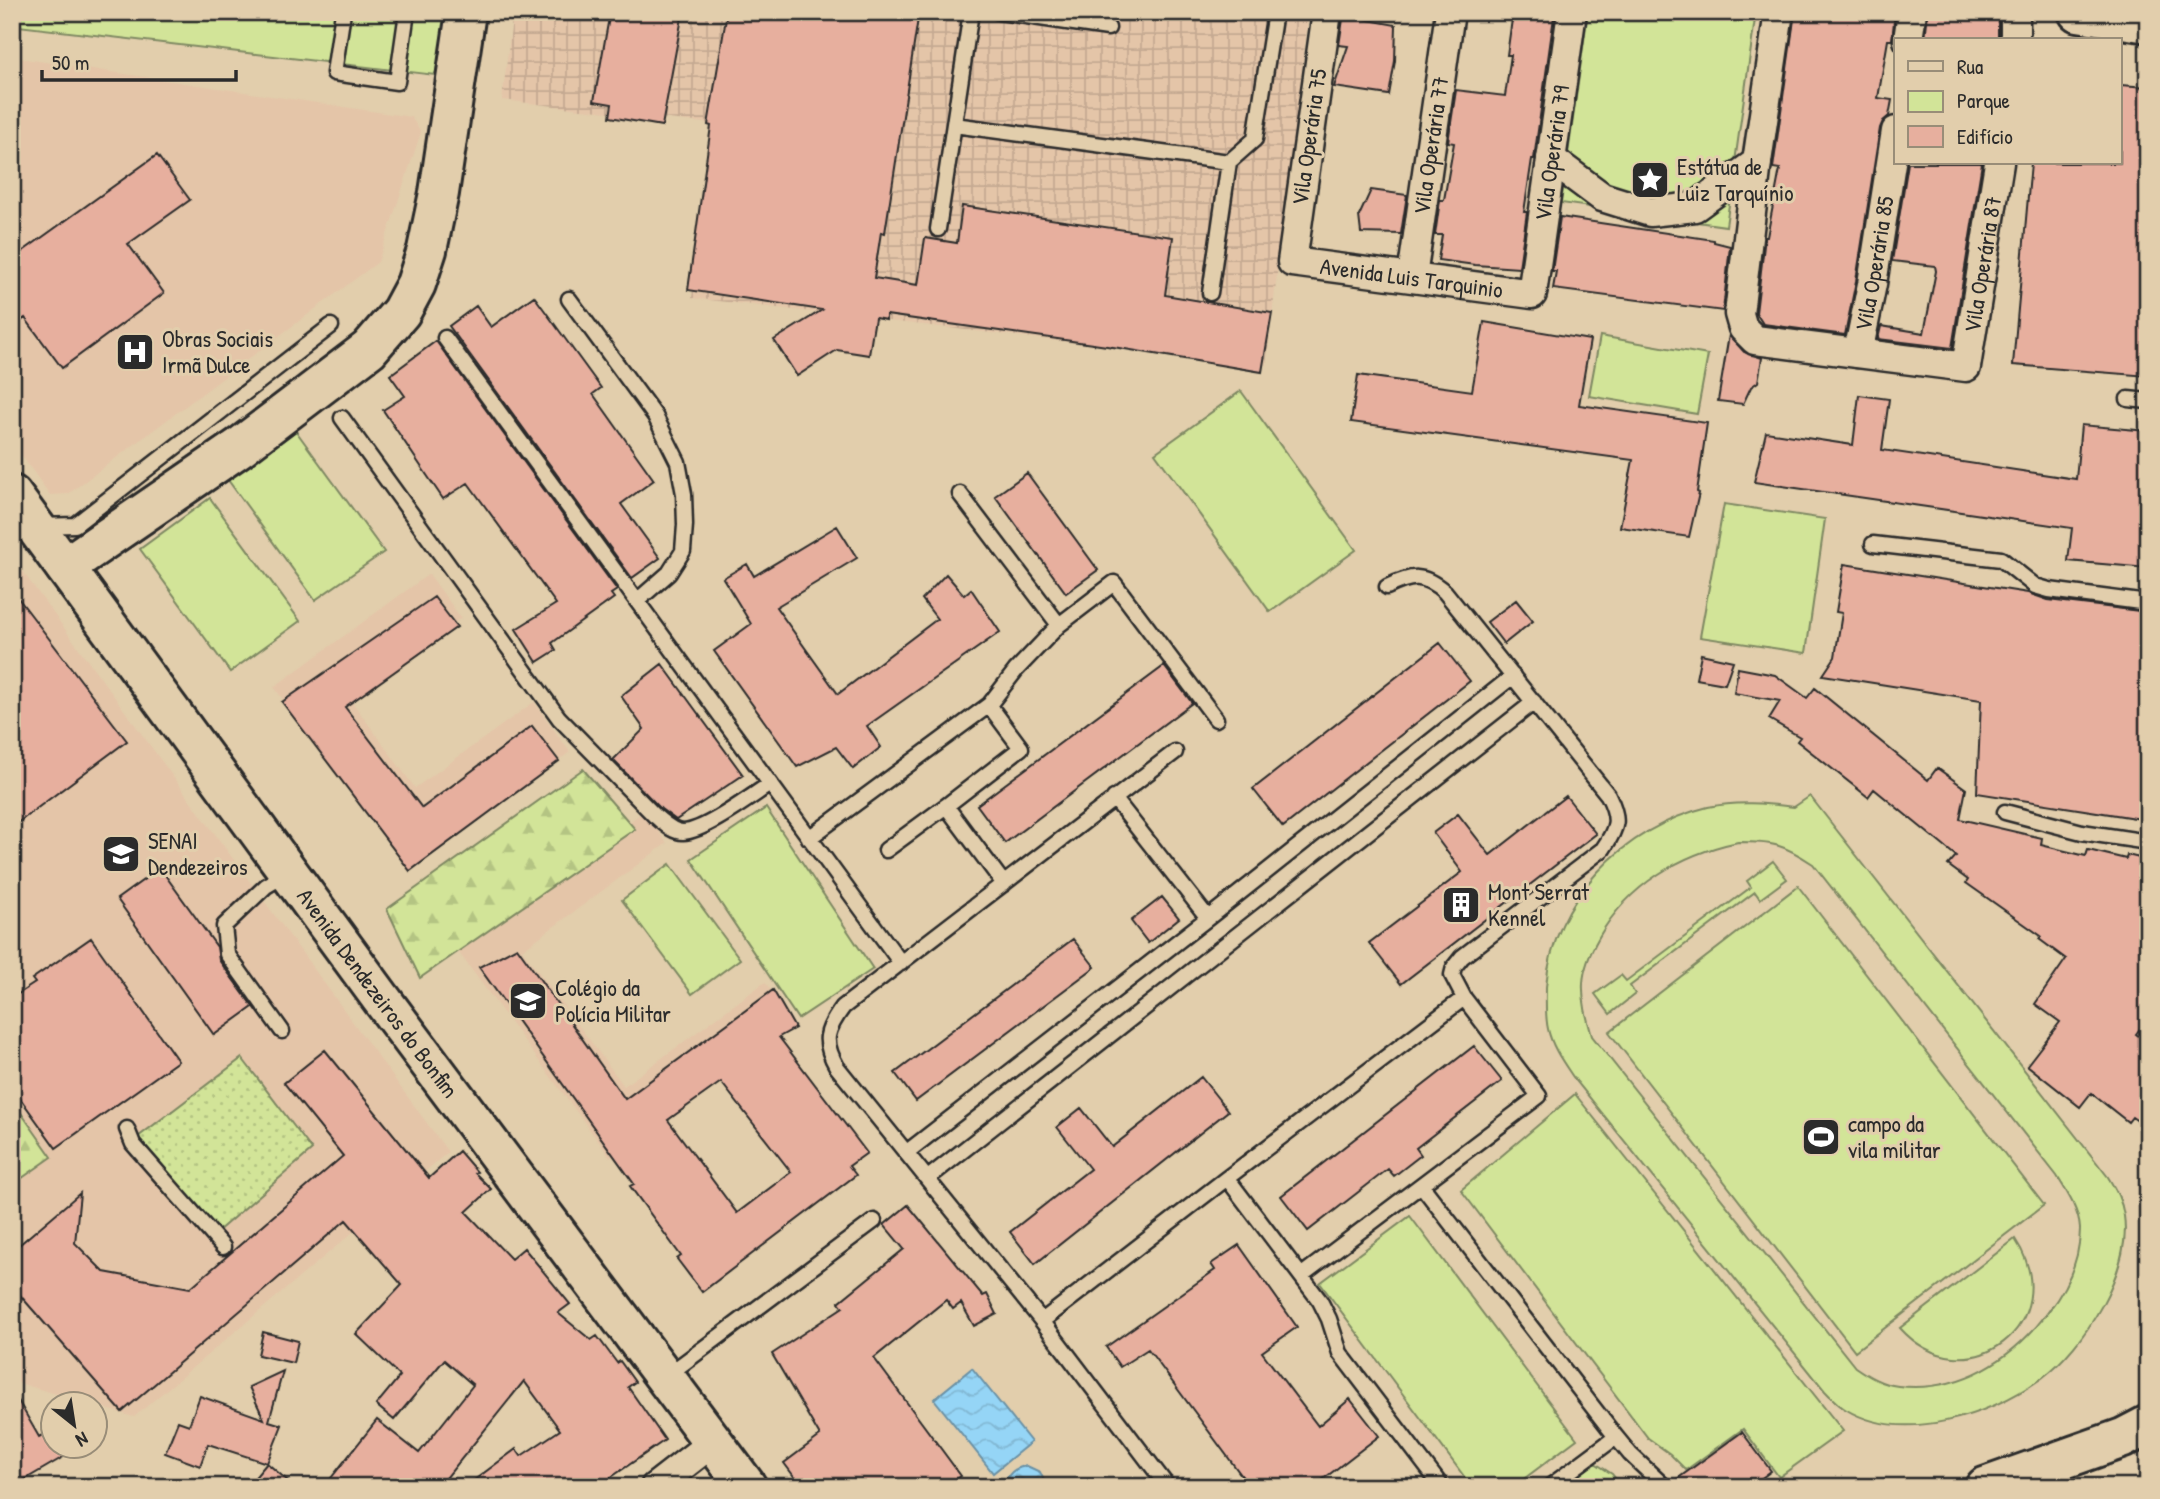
<svg xmlns="http://www.w3.org/2000/svg" width="2160" height="1499" viewBox="0 0 2160 1499" font-family="'Patrick Hand',sans-serif">
	<style>
		.built { fill: #e4c5a8 }
		.industrial { fill: url(#industrial-grid) }
		.green { fill: #d2e498; stroke: #7e8862; stroke-width: 2; fill-rule: evenodd }
		.forest { fill: url(#forest-firs); stroke: #7e8862; stroke-width: 2 }
		.garden { fill: url(#garden-dots); stroke: #7e8862; stroke-width: 2 }
		.water { fill: url(#water-waves); stroke: #6b91a5; stroke-width: 2 }
		.building { fill: #e7af9e; stroke: #2b2b2b; stroke-width: 2; fill-rule: evenodd }
		.lines { fill: none; stroke-linecap: round; stroke-linejoin: round }
		.lane-casing { stroke: #2b2b2b; stroke-width: 19 }
		.street-casing { stroke: #2b2b2b; stroke-width: 33 }
		.secondary-casing { stroke: #2b2b2b; stroke-width: 44 }
		.lane { stroke: #e2ceac; stroke-width: 14 }
		.street { stroke: #e2ceac; stroke-width: 28 }
		.secondary { stroke: #e2ceac; stroke-width: 38 }
		.labels { text-anchor: middle; stroke-width: 6; stroke-linejoin: round; paint-order: stroke }
		.street-label { font-size: 23px; fill: #2b2b2b; stroke: #e2ceac }
		.poi-label { font-size: 23px; fill: #2b2b2b; stroke: #e2ceac; text-anchor: start }
	</style>
	<defs>
		<pattern id="industrial-grid" width="8" height="8" patternUnits="userSpaceOnUse" patternTransform="scale(1.75)"><rect width="8" height="8" fill="#e4c5a8"/><path d="M0 4h8M4 0v8" fill="none" stroke="#c4a991"/></pattern>
		<pattern id="forest-firs" width="22" height="20" patternUnits="userSpaceOnUse" patternTransform="scale(1.75)"><rect width="22" height="20" fill="#d2e498"/><path d="M5 1l3.5 6h-7zM16 11l3.5 6h-7z" fill="#b4c483"/></pattern>
		<pattern id="garden-dots" width="8" height="8" patternUnits="userSpaceOnUse" patternTransform="scale(1.75)"><rect width="8" height="8" fill="#d2e498"/><path d="M2 2h.1M6 6h.1" fill="none" stroke="#b4c483" stroke-width="1.8" stroke-linecap="round"/></pattern>
		<pattern id="water-waves" width="16" height="10" patternUnits="userSpaceOnUse" patternTransform="scale(1.75)"><rect width="16" height="10" fill="#95d5f6"/><path d="M0 5q4-4 8 0t8 0" fill="none" stroke="#81b7d3"/></pattern>
	</defs>
	<rect width="100%" height="100%" fill="#e2ceac"/>
	<filter id="ink" filterUnits="userSpaceOnUse"><feTurbulence type="fractalNoise" baseFrequency=".0143" numOctaves="2"/><feDisplacementMap in="SourceGraphic" scale="14" xChannelSelector="R" yChannelSelector="G"/><feConvolveMatrix kernelMatrix="1 2 1 2 8 2 1 2 1" color-interpolation-filters="sRGB"/></filter>
	<g filter="url(#ink)">
		<path class="built" d="M 12,57 L 411,117 L 421,132 L 378,262 L 68,494 L 50,495 L 12,442 Z
			M 12,557 L 448,1152 L 134,1417 L 12,1381 Z
			M 429,574 L 461,618 L 350,699 L 415,788 L 534,702 L 570,752 L 408,870 L 274,687 Z
			M 643,812 L 667,843 L 522,950 L 624,1086 L 765,982 L 793,1021 L 610,1157 L 457,950 Z"/>
		<path class="industrial" d="M 513,12 L 1309,12 L 1266,365 L 692,298 L 713,124 L 502,100 Z"/>
		<path class="green" d="M 22,12 L 449,12 L 435,75 L 18,26 Z
			M 1588,12 L 1756,12 L 1726,226 L 1561,203 Z
			M 1600,336 L 1708,355 L 1697,414 L 1589,396 Z
			M 1241,391 L 1356,550 L 1270,612 L 1155,453 Z
			M 296,431 L 384,552 L 315,600 L 228,480 Z
			M 210,498 L 300,621 L 230,672 L 140,549 Z
			M 1724,504 L 1825,519 L 1806,653 L 1700,637 Z
			M 1810,796 L 2108,1177 C 2116,1190 2122,1201 2124,1216 C 2132,1270 2084,1347 2042,1378 C 1990,1415 1904,1445 1845,1409 C 1838,1405 1831,1397 1825,1391 L 1573,1077 C 1563,1062 1552,1047 1548,1029 C 1545,1016 1546,1000 1546,987 C 1552,899 1625,827 1708,807 C 1737,801 1765,803 1794,807 ZM 1738,842 C 1773,842 1783,844 1813,864 L 2057,1176 C 2067,1192 2079,1210 2080,1229 C 2080,1260 2066,1289 2048,1312 C 2012,1360 1960,1393 1898,1386 C 1881,1384 1868,1376 1855,1367 L 1592,1036 C 1587,1019 1582,1001 1583,983 C 1584,967 1591,951 1599,937 C 1628,885 1681,854 1738,842 Z
			M 766,808 L 873,969 L 798,1019 L 691,859 Z
			M 1773,861 L 1787,879 L 1760,899 L 1755,892 L 1630,986 L 1635,994 L 1610,1014 L 1595,994 L 1621,975 L 1626,981 L 1751,887 L 1747,881 Z
			M 670,864 L 740,959 L 692,994 L 622,900 Z
			M 1798,886 L 2044,1205 L 1855,1351 L 1609,1032 Z
			M 1575,1094 L 1843,1431 L 1779,1477 L 1743,1429 L 1686,1470 L 1670,1454 L 1648,1438 L 1461,1190 Z
			M 1410,1216 L 1577,1439 L 1513,1487 L 1472,1487 L 1320,1283 Z
			M 2015,1239 C 2070,1322 1967,1402 1900,1328 Z
			M 1595,1463 L 1612,1474 L 1622,1487 L 1562,1487 Z"/>
		<path class="forest" d="M 583,769 L 635,829 L 420,978 L 387,909 Z
			M 12,1100 L 52,1157 L 12,1185 Z"/>
		<path class="garden" d="M 242,1058 L 312,1150 L 218,1231 L 138,1137 Z"/>
		<path class="water" d="M 972,1368 L 1031,1442 L 993,1473 L 934,1399 Z
			M 1027,1466 L 1040,1472 L 1047,1487 L 1004,1487 C 1007,1474 1014,1467 1027,1466 Z"/>
		<path class="building" d="M 610,12 L 683,12 L 662,126 L 610,117 L 612,104 L 594,101 Z
			M 727,12 L 919,12 L 885,233 L 881,232 L 874,278 L 918,285 L 925,238 L 957,243 L 962,206 L 1173,237 L 1165,295 L 1272,313 L 1262,372 L 1107,346 L 886,315 L 886,320 L 875,318 L 869,355 L 837,350 L 797,376 L 774,340 L 822,310 L 688,290 L 711,126 L 708,125 Z
			M 1513,12 L 1554,17 L 1534,159 L 1532,159 L 1524,212 L 1527,212 L 1519,268 L 1475,265 L 1438,260 L 1442,235 L 1435,235 L 1440,200 L 1444,200 L 1454,143 L 1448,142 L 1456,90 L 1505,96 L 1511,55 L 1507,55 Z
			M 1795,12 L 1895,12 L 1892,40 L 1888,40 L 1878,98 L 1892,100 L 1889,116 L 1883,121 L 1880,128 L 1856,281 L 1845,335 L 1763,324 L 1756,313 L 1765,237 L 1767,237 L 1780,169 L 1773,168 Z
			M 1928,12 L 1955,12 L 1998,19 L 1998,40 L 1925,40 Z
			M 1346,16 L 1396,25 L 1395,61 L 1389,95 L 1334,87 L 1348,46 L 1339,45 L 1343,19 Z
			M 2120,85 L 2148,87 L 2148,376 L 2013,365 L 2031,163 L 2120,163 Z
			M 157,155 L 190,200 L 128,244 L 164,293 L 62,368 L 25,318 L 12,328 L 12,259 Z
			M 1908,163 L 1982,163 L 1952,348 L 1878,339 L 1881,326 L 1924,333 L 1936,271 L 1935,266 L 1892,261 Z
			M 1371,190 L 1407,195 L 1401,234 L 1361,233 L 1359,216 Z
			M 1560,217 L 1714,240 L 1714,242 L 1730,246 L 1723,311 L 1553,289 L 1556,271 L 1552,271 Z
			M 534,296 L 601,388 L 593,394 L 654,480 L 621,504 L 660,558 L 632,578 L 449,326 L 476,306 L 491,327 Z
			M 1484,322 L 1590,340 L 1579,405 L 1707,423 L 1697,492 L 1699,493 L 1689,537 L 1620,527 L 1633,460 L 1351,422 L 1358,375 L 1472,391 Z
			M 1729,335 L 1744,352 L 1762,358 L 1758,382 L 1751,387 L 1743,404 L 1718,401 Z
			M 436,341 L 617,590 L 611,594 L 614,598 L 552,643 L 556,650 L 537,662 L 516,629 L 556,604 L 468,483 L 443,499 L 383,410 L 405,396 L 390,375 Z
			M 1859,395 L 1889,399 L 1882,450 L 2076,479 L 2081,425 L 2148,431 L 2148,568 L 2068,561 L 2072,528 L 1754,482 L 1766,432 L 1853,445 Z
			M 1027,473 L 1098,570 L 1066,593 L 995,496 Z
			M 837,526 L 857,558 L 776,607 L 838,694 L 937,619 L 922,599 L 946,574 L 964,595 L 971,589 L 1000,632 L 867,726 L 881,747 L 853,769 L 836,747 L 797,767 L 714,651 L 751,624 L 723,578 L 747,564 L 754,576 Z
			M 1844,564 L 2028,593 L 2048,600 L 2148,612 L 2148,820 L 1977,793 L 1981,700 L 1823,675 L 1835,657 L 1842,613 L 1836,612 Z
			M 12,590 L 127,741 L 12,827 Z
			M 434,597 L 457,627 L 345,707 L 422,808 L 532,726 L 559,761 L 410,871 L 282,702 Z
			M 1516,600 L 1533,621 L 1504,644 L 1487,622 Z
			M 1440,643 L 1470,681 L 1283,827 L 1253,789 Z
			M 1701,654 L 1733,661 L 1725,684 L 1696,679 Z
			M 662,664 L 743,775 L 676,820 L 661,809 L 613,760 L 644,729 L 621,696 Z
			M 1164,666 L 1192,703 L 1005,843 L 977,805 Z
			M 1738,668 L 1775,675 L 1807,698 L 1815,688 L 1928,780 L 1937,768 L 1966,789 L 1960,819 L 2042,838 L 2041,845 L 2086,856 L 2088,850 L 2126,859 L 2127,855 L 2148,860 L 2148,1018 L 2136,1034 L 2148,1043 L 2148,1128 L 2132,1117 L 2128,1122 L 2091,1093 L 2080,1107 L 2027,1065 L 2060,1022 L 2035,1004 L 2066,959 L 2039,939 L 2041,936 L 1966,883 L 1968,880 L 1948,865 L 1956,856 L 1874,789 L 1868,797 L 1797,741 L 1800,737 L 1769,719 L 1780,701 L 1734,693 Z
			M 1566,796 L 1596,834 L 1401,984 L 1369,943 L 1462,872 L 1433,833 L 1458,814 L 1490,855 Z
			M 160,868 L 217,947 L 219,960 L 253,1007 L 214,1035 L 117,899 Z
			M 1162,897 L 1179,918 L 1148,943 L 1131,921 Z
			M 91,938 L 178,1061 L 56,1148 L 12,1087 L 12,998 L 35,983 L 32,979 Z
			M 1073,939 L 1095,967 L 916,1101 L 895,1073 Z
			M 517,947 L 625,1099 L 773,990 L 795,1028 L 779,1037 L 867,1153 L 849,1166 L 856,1175 L 702,1292 L 677,1259 L 681,1256 L 630,1186 L 634,1184 L 479,967 ZM 721,1082 L 791,1172 L 737,1213 L 668,1120 Z
			M 1474,1046 L 1502,1081 L 1416,1148 L 1421,1155 L 1394,1176 L 1388,1169 L 1308,1231 L 1281,1196 Z
			M 325,1050 L 429,1178 L 459,1151 L 477,1172 L 475,1173 L 491,1189 L 466,1212 L 511,1259 L 524,1248 L 570,1304 L 558,1313 L 591,1340 L 597,1336 L 617,1363 L 620,1361 L 635,1382 L 628,1387 L 665,1440 L 597,1487 L 465,1487 L 516,1449 L 521,1456 L 560,1430 L 524,1381 L 439,1487 L 324,1487 L 377,1420 L 419,1453 L 473,1385 L 444,1360 L 394,1420 L 376,1405 L 400,1376 L 356,1334 L 402,1285 L 346,1220 L 122,1412 L 12,1286 L 12,1251 L 80,1193 L 75,1243 L 104,1272 L 190,1288 L 343,1156 L 284,1083 Z
			M 1201,1077 L 1228,1111 L 1035,1264 L 1010,1232 L 1090,1169 L 1057,1127 L 1081,1108 L 1112,1147 Z
			M 908,1205 L 983,1296 L 987,1294 L 997,1314 L 974,1326 L 961,1303 L 953,1309 L 946,1300 L 874,1358 L 961,1476 L 946,1487 L 802,1487 L 784,1463 L 820,1436 L 772,1354 L 843,1307 L 839,1302 L 904,1249 L 884,1225 Z
			M 1239,1245 L 1297,1327 L 1262,1352 L 1318,1426 L 1350,1399 L 1379,1436 L 1313,1487 L 1250,1487 L 1148,1349 L 1120,1367 L 1106,1347 L 1215,1270 L 1211,1264 Z
			M 263,1332 L 298,1341 L 293,1363 L 258,1355 Z
			M 283,1371 L 269,1421 L 282,1425 L 267,1463 L 208,1444 L 200,1466 L 165,1453 L 178,1421 L 189,1425 L 200,1396 L 264,1419 L 249,1387 Z
			M 12,1390 L 39,1437 L 50,1431 L 52,1446 L 59,1446 L 65,1456 L 12,1487 Z
			M 1742,1432 L 1771,1471 L 1750,1487 L 1674,1487 L 1673,1482 Z
			M 267,1463 L 295,1487 L 247,1487 Z"/>
		<g class="lines">
			<g class="lane-casing">
				<path id="lane" d="M 343,12 L 334,73 L 397,82 L 407,12
					M 999,12 L 1108,28
					M 954,125 L 1229,162
					M 938,229 L 971,12
					M 1210,293 L 1229,162 L 1255,139 L 1275,12
					M 569,299 L 655,416 L 678,462 L 684,494 L 685,525 L 683,551 L 669,573 L 637,601
					M 445,338 L 901,963
					M 2128,399 L 2148,401
					M 342,418 L 559,718 L 655,816 C 663,822 672,832 683,832 C 705,831 750,797 770,784
					M 960,494 L 1059,625
					M 40,526 L 75,525 L 331,326
					M 1873,544 L 2001,559 L 2035,586 L 2049,590 L 2148,603
					M 989,705 L 1021,748 L 946,806 L 1004,884
					M 1114,798 L 1208,918
					M 2005,812 L 2082,832 L 2148,842
					M 809,838 L 989,705 L 1016,670 L 1059,625 L 1114,583 L 1216,719
					M 886,850 L 946,806
					M 282,1031 L 227,954 L 224,926 L 266,886 L 288,873
					M 127,1129 L 133,1144 L 223,1247
					M 907,1152 L 1208,918 L 1513,676
					M 928,1178 L 1534,702
					M 1422,1186 L 1616,1437 L 1630,1454 L 1665,1487
					M 1302,1275 L 1539,1096 L 1464,998 L 1452,975 L 1454,967 L 1462,957 L 1603,849 C 1618,827 1620,819 1608,795 L 1445,592 C 1423,573 1412,575 1387,587
					M 1042,1321 L 1227,1178
					M 665,1377 L 874,1221
					M 1168,1487 L 1042,1321 L 837,1067 C 822,1041 826,1030 843,1007 L 1175,752
					M 1442,1487 L 1340,1353 L 1329,1319 L 1320,1301 L 1227,1178 L 1464,998
					M 1549,1487 L 1616,1437"/>
			</g>
			<g class="street-casing">
				<g id="street">
					<path id="s1" d="M 1327,12 L 1292,262 L 1532,294 L 1572,12"/>
					<path id="s2" d="M 1779,12 L 1757,162 L 1739,314 L 1743,328 L 1755,340 L 1966,367 L 1999,163"/>
					<path d="M 2015,12 L 2015,40"/>
					<path d="M 1908,40 L 1912,12"/>
					<path d="M 1551,159 L 1602,197 L 1650,212 L 1695,207 L 1757,162"/>
					<path id="s3" d="M 1412,277 L 1450,12"/>
					<path id="s4" d="M 1858,353 L 1872,284 L 1896,131"/>
					<path d="M 655,1487 L 713,1442"/>
				</g>
			</g>
			<g class="secondary-casing">
				<g id="secondary">
					<path d="M 2078,12 L 2148,23"/>
					<path id="s5" d="M 12,495 L 380,997 L 747,1487"/>
					<path d="M 65,567 L 240,447 L 369,349 L 401,312 L 416,284 L 427,250 L 439,193 L 466,12"/>
					<path d="M 1985,1487 L 2123,1438 L 2148,1425"/>
				</g>
			</g>
			<use href="#lane" class="lane"/>
			<use href="#street" class="street"/>
			<use href="#secondary" class="secondary"/>
		</g>
	</g>
	<defs>
		<g id="sight-square" transform="scale(2.0125)"><rect x="-9" y="-9" width="18" height="18" rx="4" fill="#2b2b2b" stroke="#e2ceac"/><path d="M0-6L1.8-2.2L6-1.7L2.9 1.2L3.7 5.4L0 3.3L-3.7 5.4L-2.9 1.2L-6-1.7L-1.8-2.2Z" fill="#fff"/></g>
		<g id="hospital-square" transform="scale(2.0125)"><rect x="-9" y="-9" width="18" height="18" rx="4" fill="#2b2b2b" stroke="#e2ceac"/><path d="M-5-5h3v3.5h4V-5h3V5h-3V1.5h-4V5h-3Z" fill="#fff"/></g>
		<g id="university-square" transform="scale(2.0125)"><rect x="-9" y="-9" width="18" height="18" rx="4" fill="#2b2b2b" stroke="#e2ceac"/><path d="M0-5L7-2L0 1L-7-2ZM-4 1L0 2.5L4 1V4Q0 6-4 4Z" fill="#fff"/></g>
		<g id="building-square" transform="scale(2.0125)"><rect x="-9" y="-9" width="18" height="18" rx="4" fill="#2b2b2b" stroke="#e2ceac"/><path d="M-4-6H4V6H1V3H-1V6H-4ZM-2.5-4.3h1.7v1.8h-1.7ZM.8-4.3h1.7v1.8H.8ZM-2.5-1h1.7V.8h-1.7ZM.8-1h1.7V.8H.8Z" fill="#fff"/></g>
		<g id="school-square" transform="scale(2.0125)"><rect x="-9" y="-9" width="18" height="18" rx="4" fill="#2b2b2b" stroke="#e2ceac"/><path d="M0-5L7-2L0 1L-7-2ZM-4 1L0 2.5L4 1V4Q0 6-4 4Z" fill="#fff"/></g>
		<g id="stadium-square" transform="scale(2.0125)"><rect x="-9" y="-9" width="18" height="18" rx="4" fill="#2b2b2b" stroke="#e2ceac"/><path d="M0-5a6.5 5 0 1 0 0 10a6.5 5 0 1 0 0-10ZM-3.5-1.8h7v3.6h-7Z" fill="#fff"/></g>
	</defs>
	<g fill-rule="evenodd">
		<use href="#sight-square" x="1650" y="180"/>
		<use href="#hospital-square" x="135" y="352"/>
		<use href="#university-square" x="121" y="854"/>
		<use href="#building-square" x="1461" y="905"/>
		<use href="#school-square" x="528" y="1001"/>
		<use href="#stadium-square" x="1821" y="1137"/>
	</g>
	<g class="labels">
		<g class="street-label">
			<text transform="translate(1309 137) rotate(-82)" y="8">Vila Operária 75</text>
			<text dy="8" stroke="none"><textPath href="#s3" startOffset="133">Vila Operária 77</textPath></text>
			<text dy="8" stroke="none"><textPath href="#s1" startOffset="637">Vila Operária 79</textPath></text>
			<text dy="8" stroke="none"><textPath href="#s4" startOffset="91">Vila Operária 85</textPath></text>
			<text dy="8" stroke="none"><textPath href="#s2" startOffset="653">Vila Operária 87</textPath></text>
			<text dy="8" stroke="none"><textPath href="#s1" startOffset="373">Avenida Luis Tarquinio</textPath></text>
			<text dy="8" stroke="none"><textPath href="#s5" startOffset="618">Avenida Dendezeiros do Bonfim</textPath></text>
		</g>
		<g class="poi-label">
			<text x="1677" y="175">Estátua de<tspan x="1677" dy="26">Luiz Tarquínio</tspan></text>
			<text x="162" y="347">Obras Sociais<tspan x="162" dy="26">Irmã Dulce</tspan></text>
			<text x="148" y="849">SENAI<tspan x="148" dy="26">Dendezeiros</tspan></text>
			<text x="1488" y="900">Mont Serrat<tspan x="1488" dy="26">Kennel</tspan></text>
			<text x="555" y="996">Colégio da<tspan x="555" dy="26">Polícia Militar</tspan></text>
			<text x="1848" y="1132">campo da<tspan x="1848" dy="26">vila militar</tspan></text>
		</g>
	</g>
	<rect width="2160" height="1499" fill="none" stroke="#e2ceac" stroke-width="42"/>
	<rect x="21" y="21" width="2118" height="1457" fill="none" stroke="#2b2b2b" stroke-width="2.5" filter="url(#ink)"/>
	<rect x="1894" y="38" width="228" height="126" fill="#e2ceac" stroke="#998d78" stroke-width="2"/>
	<rect x="1908" y="61" width="35" height="10" fill="#e2ceac" stroke="#998d78" stroke-width="2"/>
	<text x="1957" y="74" font-size="21" fill="#2b2b2b">Rua</text>
	<rect x="1908" y="91" width="35" height="21" fill="#d2e498" stroke="#998d78" stroke-width="2"/>
	<text x="1957" y="108" font-size="21" fill="#2b2b2b">Parque</text>
	<rect x="1908" y="126" width="35" height="21" fill="#e7af9e" stroke="#998d78" stroke-width="2"/>
	<text x="1957" y="144" font-size="21" fill="#2b2b2b">Edifício</text>
	<g transform="translate(74 1425) rotate(150)"><circle r="33" fill="#e2ceac" stroke="#998d78" stroke-width="2"/>
	<path d="M0-5L12 26L0 18L-12 26Z" fill="#2b2b2b"/>
	<text y="-10" font-size="19" font-weight="bold" text-anchor="middle" fill="#2b2b2b">N</text>
	</g>
	<path d="M42 70v10h194v-10" fill="none" stroke="#2b2b2b" stroke-width="3.5"/>
	<text x="52" y="70" font-size="21" fill="#2b2b2b" stroke="#e2ceac" stroke-width="5" paint-order="stroke">50 m</text>
</svg>
